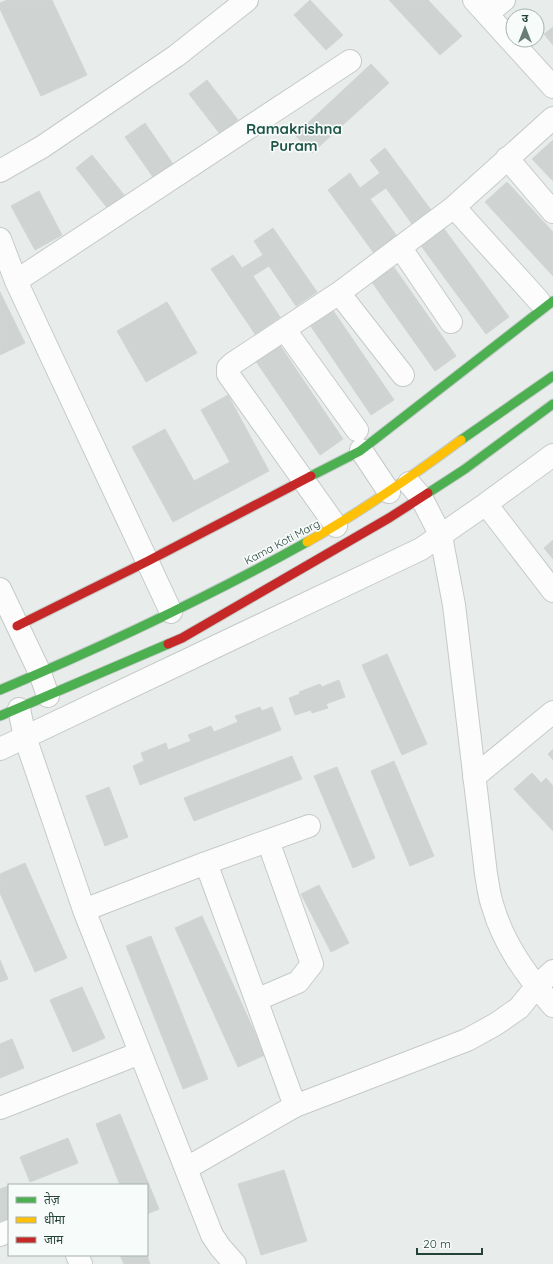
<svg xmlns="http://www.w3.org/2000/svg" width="553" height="1264" viewBox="0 0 553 1264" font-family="Quicksand,'Noto Sans Devanagari',sans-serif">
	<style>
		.building { fill: #cfd4d2; stroke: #d1d6d4 }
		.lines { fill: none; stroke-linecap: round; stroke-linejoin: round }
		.street-casing { stroke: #c5cac8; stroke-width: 24 }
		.fast-casing { stroke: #c3cbc8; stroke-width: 11 }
		.slow-casing { stroke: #c3cbc8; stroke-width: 11 }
		.jam-casing { stroke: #c3cbc8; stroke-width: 11 }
		.street { stroke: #fcfcfc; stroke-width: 22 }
		.fast { stroke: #4caf50; stroke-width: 9 }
		.slow { stroke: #ffc107; stroke-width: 9 }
		.jam { stroke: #c62828; stroke-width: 9 }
		.labels { text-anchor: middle; stroke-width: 3.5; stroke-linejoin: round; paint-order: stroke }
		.street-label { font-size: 11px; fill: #24423a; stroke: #f7fbf9 }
		.district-label { font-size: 15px; font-weight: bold; fill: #1f5548; stroke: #f7fbf9 }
	</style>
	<rect width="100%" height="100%" fill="#e8edeb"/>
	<path class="building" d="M 7,0 L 52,0 L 87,75 L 41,96 L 0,9 L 0,3 Z
		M 310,0 L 343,35 L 326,50 L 294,15 Z
		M 389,0 L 428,0 L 462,36 L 440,55 Z
		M 553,27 L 553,45 L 544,34 Z
		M 371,64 L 389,83 L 312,153 L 295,135 Z
		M 207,80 L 238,120 L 220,134 L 189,94 Z
		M 145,123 L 173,164 L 153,177 L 125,137 Z
		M 553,140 L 553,181 L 532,159 Z
		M 385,148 L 434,214 L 415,228 L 386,188 L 370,199 L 399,239 L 376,256 L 328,190 L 350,173 L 360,188 L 380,173 L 370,160 Z
		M 92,155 L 129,201 L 112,214 L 76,168 Z
		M 507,182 L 553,232 L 553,276 L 485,202 Z
		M 39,191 L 62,235 L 35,250 L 11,206 Z
		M 442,226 L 509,317 L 486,334 L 419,243 Z
		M 273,228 L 317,292 L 296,306 L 269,266 L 253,276 L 280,317 L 255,334 L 211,269 L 233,255 L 242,268 L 263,255 L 254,241 Z
		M 391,263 L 456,356 L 435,371 L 369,278 Z
		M 0,292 L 25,343 L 0,355 Z
		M 167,302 L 197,353 L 146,382 L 117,331 Z
		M 330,306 L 394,400 L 371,415 L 308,322 Z
		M 279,344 L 343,439 L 320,455 L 255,360 Z
		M 228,395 L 269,471 L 173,522 L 132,447 L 165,429 L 194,481 L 230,462 L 201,410 Z
		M 553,540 L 553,559 L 544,548 Z
		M 387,654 L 427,744 L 402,755 L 362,665 Z
		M 339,680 L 345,697 L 326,704 L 328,708 L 312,713 L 311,710 L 295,715 L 289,698 L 300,694 L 299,692 L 320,684 L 322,687 Z
		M 260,707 L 262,711 L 272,707 L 281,730 L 140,785 L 133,766 L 144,761 L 141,753 L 166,743 L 168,750 L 191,741 L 188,735 L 211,726 L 214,732 L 238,722 L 235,716 Z
		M 553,749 L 553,760 L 548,754 Z
		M 292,756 L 302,779 L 194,821 L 184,798 Z
		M 394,761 L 434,856 L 410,866 L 371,771 Z
		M 337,767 L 375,858 L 353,868 L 314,776 Z
		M 532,773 L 541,783 L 546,778 L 553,786 L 553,831 L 514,789 Z
		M 109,787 L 128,837 L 105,846 L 86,796 Z
		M 25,863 L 67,958 L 35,972 L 0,893 L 0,874 Z
		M 319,885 L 349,943 L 331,952 L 301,894 Z
		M 202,916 L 265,1055 L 238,1067 L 175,928 Z
		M 151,936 L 208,1079 L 183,1089 L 126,946 Z
		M 0,960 L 8,979 L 0,982 Z
		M 82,987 L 105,1038 L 73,1052 L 50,1000 Z
		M 12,1039 L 24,1068 L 0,1078 L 0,1044 Z
		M 120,1114 L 159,1209 L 147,1214 L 147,1185 L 120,1185 L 96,1124 Z
		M 68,1138 L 78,1163 L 30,1182 L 20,1157 Z
		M 284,1170 L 307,1241 L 261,1255 L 238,1184 Z
		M 8,1186 L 9,1218 L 0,1221 L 0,1189 Z
		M 120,1255 L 147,1255 L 150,1264 L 124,1264 Z"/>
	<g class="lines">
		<g class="street-casing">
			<path id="street" d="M 474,0 L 553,87
				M 487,14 L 504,0
				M 507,158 L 553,212
				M 0,171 L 42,147 L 176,56 L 247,0
				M 454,207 L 539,301
				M 0,239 L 16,281 L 171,612
				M 400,247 L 451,322
				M 16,281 L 350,61
				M 339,293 L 403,375
				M 285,330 L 357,430
				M 361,450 L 389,492
				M 409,483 L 421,497 L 441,536 L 454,605 L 486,874 C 488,885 489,896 493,907 C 504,945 527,976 553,1006
				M 486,504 L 553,591
				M 336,526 L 228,374 L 228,368 L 232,364 L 339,293 L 454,207 L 553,118
				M 0,589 L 40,673 L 48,696
				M 19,709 L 25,737 L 84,910 L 212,1235 L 220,1247 L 235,1264
				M 0,749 L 421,549 L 486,504 L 553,455
				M 474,777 L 553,712
				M 206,863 L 295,1106
				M 84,910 L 206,863 L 309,826
				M 256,1000 L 298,982 L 312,964 L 268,841
				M 0,1108 L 140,1053
				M 187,1168 L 295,1106 L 467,1040 L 496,1024 L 519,1008 L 536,987 L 553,971
				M 0,1235 L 9,1231
				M 77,1255 L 81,1264"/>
		</g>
		<g class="fast-casing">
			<path id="fast" d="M 461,440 L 553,376
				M 311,476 L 360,451 L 553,301
				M 428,493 L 465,469 L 553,404
				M 0,690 C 104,646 208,597 307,542
				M 0,716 L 168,644"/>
		</g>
		<g class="slow-casing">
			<path id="slow" d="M 307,542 C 361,512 411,477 461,440"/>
		</g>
		<g class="jam-casing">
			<path id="jam" d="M 17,626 L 148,561 L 311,476
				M 168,644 L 182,638 L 389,518 L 428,493"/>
		</g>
		<use href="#street" class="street"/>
		<use href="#fast" class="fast"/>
		<use href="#slow" class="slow"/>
		<use href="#jam" class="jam"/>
	</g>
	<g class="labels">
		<g class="street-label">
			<text transform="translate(282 542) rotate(-28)" y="4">Kama Koti Marg</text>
		</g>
		<g class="district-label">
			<text x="294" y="134">Ramakrishna<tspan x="294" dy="17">Puram</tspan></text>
		</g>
	</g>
	<rect x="8" y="1184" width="140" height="72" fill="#f7fbf9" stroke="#a3b1ad"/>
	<rect x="16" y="1197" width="20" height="6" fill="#4caf50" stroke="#a3b1ad"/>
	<text x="44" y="1204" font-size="12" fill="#24423a">तेज़</text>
	<rect x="16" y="1217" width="20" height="6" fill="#ffc107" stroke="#a3b1ad"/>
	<text x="44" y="1224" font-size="12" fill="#24423a">धीमा</text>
	<rect x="16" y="1237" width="20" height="6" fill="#c62828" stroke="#a3b1ad"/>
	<text x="44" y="1244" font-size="12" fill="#24423a">जाम</text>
	<g transform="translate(525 28)"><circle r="19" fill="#f7fbf9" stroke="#a3b1ad"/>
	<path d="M0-3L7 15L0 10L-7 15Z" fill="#697e78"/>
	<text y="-6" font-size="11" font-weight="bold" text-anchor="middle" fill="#24423a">उ</text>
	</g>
	<path d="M417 1248v6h65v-6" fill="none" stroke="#24423a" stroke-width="2"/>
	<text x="423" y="1248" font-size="12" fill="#24423a" stroke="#f7fbf9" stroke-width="3" paint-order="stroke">20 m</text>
</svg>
